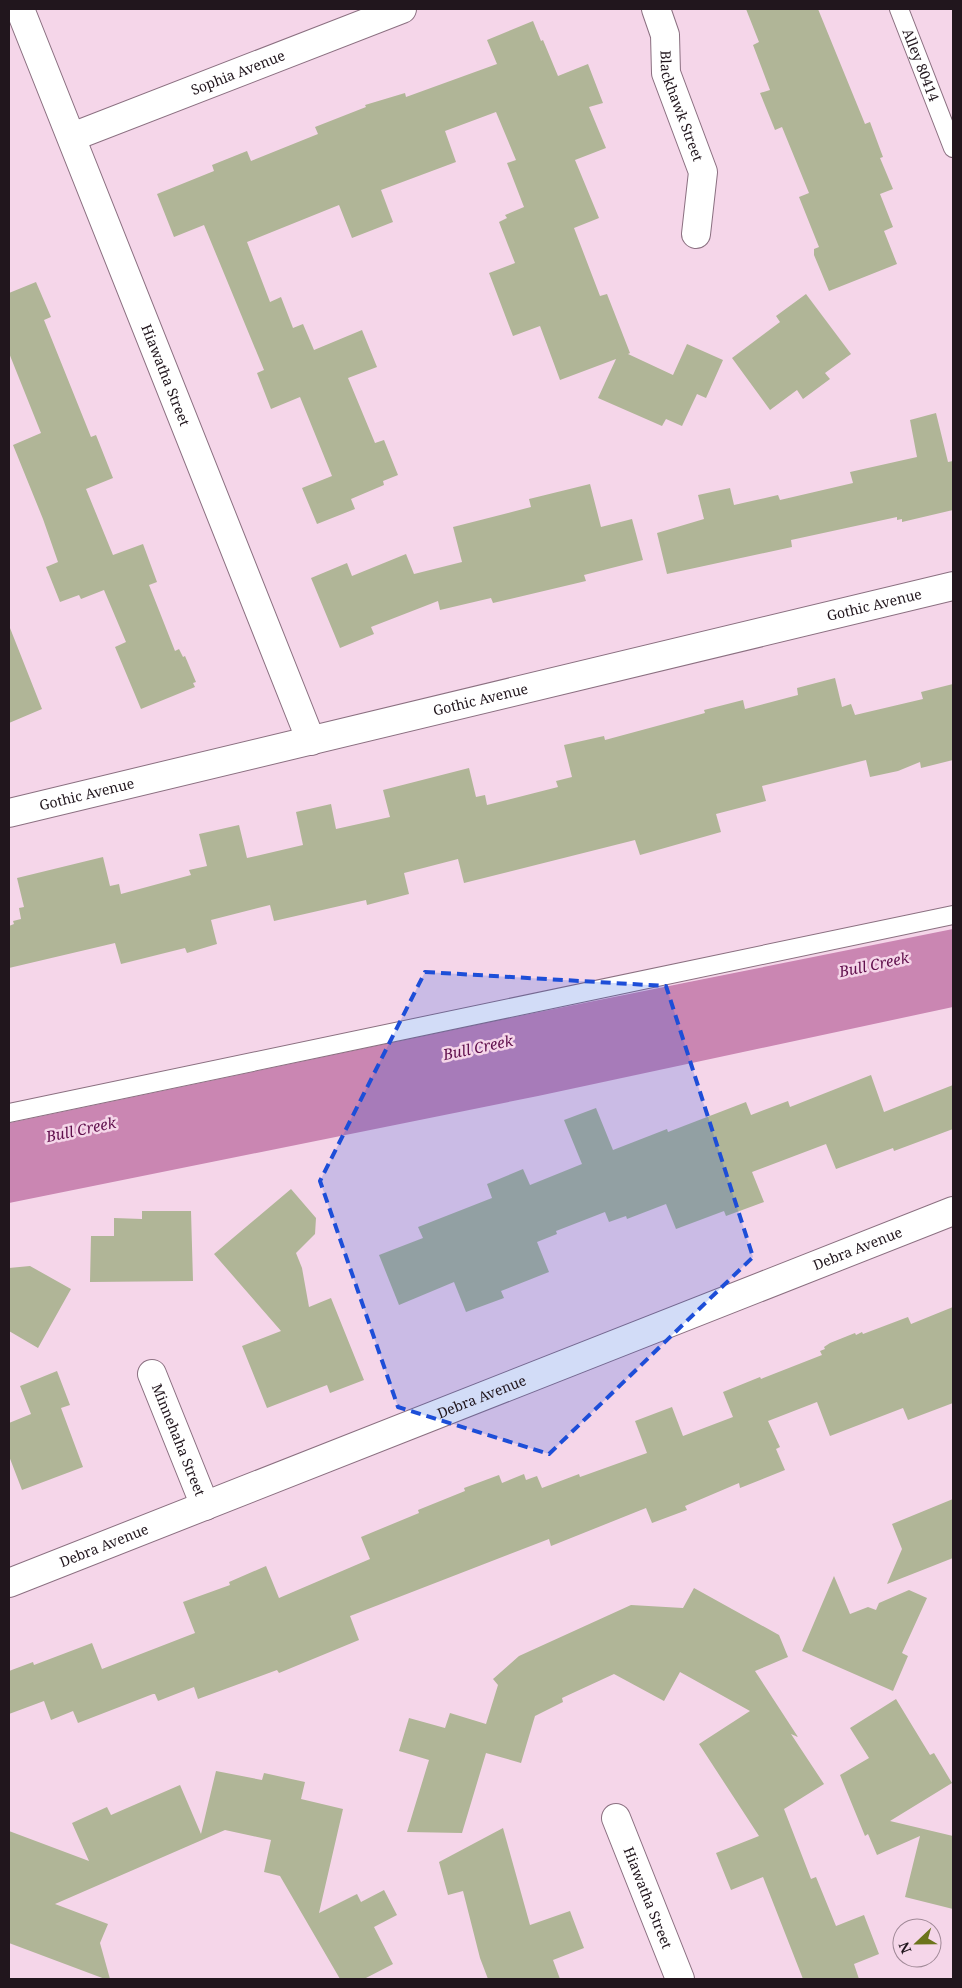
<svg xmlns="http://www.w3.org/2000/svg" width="962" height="1988" viewBox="0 0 962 1988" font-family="'Noto Serif',serif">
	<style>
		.water { fill: #ca86b2 }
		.building { fill: #b0b597 }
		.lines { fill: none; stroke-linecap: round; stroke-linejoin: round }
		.service-casing { stroke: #8b7081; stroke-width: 20 }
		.minor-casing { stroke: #8b7081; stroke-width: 30 }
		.tertiary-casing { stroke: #8b7081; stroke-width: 30 }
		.service { stroke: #fff; stroke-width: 18 }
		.minor { stroke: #fff; stroke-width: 28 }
		.tertiary { stroke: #fff; stroke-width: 28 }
		.marked { fill: #1d4ed8; fill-opacity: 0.2; stroke: #1d4ed8; stroke-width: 4; stroke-dasharray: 10 6; stroke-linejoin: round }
		.labels { text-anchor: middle; stroke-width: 5; stroke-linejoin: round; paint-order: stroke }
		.street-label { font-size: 14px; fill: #21161d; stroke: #f5d6e9 }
		.water-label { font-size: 15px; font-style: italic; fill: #600f4c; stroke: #f5d6e9 }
	</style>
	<rect width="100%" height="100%" fill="#f5d6e9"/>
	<path class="water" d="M 953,929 L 953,1007 L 538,1096 L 9,1203 L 9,1123 L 514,1017 Z"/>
	<path class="building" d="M 746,9 L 818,9 L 865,124 L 870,122 L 883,157 L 880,158 L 893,189 L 880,194 L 893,227 L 884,231 L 897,264 L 829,291 L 814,255 L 814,249 L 819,247 L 799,197 L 809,193 L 782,127 L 775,130 L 760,93 L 770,90 L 753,45 L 759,42 Z
		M 533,21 L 541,41 L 543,40 L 558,76 L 588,64 L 603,103 L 589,107 L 606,148 L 575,160 L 599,218 L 574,228 L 600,296 L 607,294 L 630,353 L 628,354 L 673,375 L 687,344 L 723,360 L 706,398 L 697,394 L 682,426 L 666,419 L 662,426 L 598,398 L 616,359 L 560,380 L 540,326 L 513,336 L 489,273 L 515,263 L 499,222 L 507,218 L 505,215 L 524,207 L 507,163 L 516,160 L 496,112 L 445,131 L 456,162 L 381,190 L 393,222 L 352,238 L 339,205 L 247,242 L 270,302 L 281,297 L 293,328 L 303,324 L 314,350 L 362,330 L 377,367 L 348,378 L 375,443 L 384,440 L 398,475 L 383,481 L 384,485 L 351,499 L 355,509 L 317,524 L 302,488 L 332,476 L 300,397 L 271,409 L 257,373 L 264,370 L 204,225 L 174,237 L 157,194 L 214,171 L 212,165 L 247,151 L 251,161 L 318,134 L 315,127 L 366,107 L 365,105 L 405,93 L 406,97 L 497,64 L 487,40 Z
		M 36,282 L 51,317 L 44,320 L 91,437 L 96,435 L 113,478 L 86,489 L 113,555 L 143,544 L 157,582 L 149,585 L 175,651 L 179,649 L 183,657 L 185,656 L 196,682 L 193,683 L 195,687 L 141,709 L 115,647 L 126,642 L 104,590 L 81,599 L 79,595 L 60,602 L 46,567 L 58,562 L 43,519 L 13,445 L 41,433 L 9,353 L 9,293 Z
		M 806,294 L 851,354 L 825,373 L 830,379 L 803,399 L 797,390 L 770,410 L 732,358 L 780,322 L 776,316 Z
		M 936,413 L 948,462 L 953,461 L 953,510 L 902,522 L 902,519 L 897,520 L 897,517 L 791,540 L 792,547 L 667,574 L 657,533 L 704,519 L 698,495 L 730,488 L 734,505 L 778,495 L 780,500 L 853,483 L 850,472 L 917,457 L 910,420 Z
		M 590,484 L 601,527 L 632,519 L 643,560 L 584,575 L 586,581 L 493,603 L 491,598 L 440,610 L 438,601 L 371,627 L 374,634 L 340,648 L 311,578 L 347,563 L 352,576 L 406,554 L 414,574 L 462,562 L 453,527 L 531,507 L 529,499 Z
		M 10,628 L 42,709 L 9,723 L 9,629 Z
		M 835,678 L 842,707 L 851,704 L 855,715 L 923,699 L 921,692 L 953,684 L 953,760 L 921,768 L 920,762 L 898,771 L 870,777 L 866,760 L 762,786 L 766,801 L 716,814 L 721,832 L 640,855 L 635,840 L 464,883 L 458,859 L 404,873 L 409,894 L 367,905 L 366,900 L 274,921 L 270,905 L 211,920 L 217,944 L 187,953 L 185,948 L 121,964 L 115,943 L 9,968 L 9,926 L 14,924 L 13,921 L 21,919 L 19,908 L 24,907 L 17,878 L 103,857 L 110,886 L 119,884 L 121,894 L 191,875 L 189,870 L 207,866 L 199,834 L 239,825 L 247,858 L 303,845 L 296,812 L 331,804 L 336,829 L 390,817 L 383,790 L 469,768 L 476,797 L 485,795 L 487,805 L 558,787 L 556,781 L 572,777 L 564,745 L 604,736 L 605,740 L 705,713 L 704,710 L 743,700 L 745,709 L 798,695 L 797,688 Z
		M 871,1075 L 884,1112 L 953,1085 L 953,1129 L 894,1151 L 893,1148 L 836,1169 L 826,1144 L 752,1172 L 764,1202 L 726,1216 L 724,1211 L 676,1229 L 666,1204 L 627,1219 L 626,1216 L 609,1222 L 605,1212 L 556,1231 L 557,1234 L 537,1242 L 549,1272 L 501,1291 L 504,1298 L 466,1312 L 454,1282 L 399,1305 L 379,1255 L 423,1238 L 418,1227 L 492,1198 L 487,1184 L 523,1169 L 530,1185 L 582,1164 L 564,1120 L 596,1108 L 613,1150 L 667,1129 L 668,1132 L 746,1102 L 751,1115 L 788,1101 L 790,1107 Z
		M 291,1189 L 316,1218 L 315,1234 L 296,1253 L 302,1268 L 309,1307 L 331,1298 L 364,1380 L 330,1393 L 327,1385 L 267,1408 L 242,1346 L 281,1331 L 214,1254 Z
		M 142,1211 L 191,1211 L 193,1281 L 90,1282 L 91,1236 L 114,1236 L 114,1218 L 142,1219 Z
		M 30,1266 L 71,1289 L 38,1348 L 9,1331 L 9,1268 Z
		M 953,1307 L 953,1403 L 908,1420 L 903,1408 L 830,1436 L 817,1402 L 768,1421 L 780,1447 L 776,1449 L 785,1470 L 740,1488 L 739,1483 L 685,1506 L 687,1510 L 652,1523 L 646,1508 L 551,1546 L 549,1539 L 350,1616 L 359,1640 L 279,1673 L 277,1670 L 198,1699 L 194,1687 L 158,1701 L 155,1694 L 153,1694 L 78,1723 L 73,1711 L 51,1720 L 44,1701 L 9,1714 L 9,1671 L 33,1662 L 34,1665 L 92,1643 L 102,1669 L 195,1633 L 183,1602 L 230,1585 L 229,1582 L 266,1566 L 279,1598 L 370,1559 L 361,1537 L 419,1513 L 418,1510 L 465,1491 L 464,1488 L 499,1475 L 502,1483 L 524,1474 L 526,1480 L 537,1476 L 542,1488 L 579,1474 L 580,1477 L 647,1453 L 635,1421 L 672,1407 L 683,1436 L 733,1417 L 723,1392 L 760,1377 L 761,1379 L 822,1355 L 820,1351 L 825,1349 L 824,1347 L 830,1343 L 855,1333 L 856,1335 L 862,1332 L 863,1334 L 908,1317 L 911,1324 Z
		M 57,1371 L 70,1405 L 61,1408 L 83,1467 L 22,1490 L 9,1456 L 9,1423 L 31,1414 L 20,1386 Z
		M 953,1499 L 953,1558 L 887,1584 L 902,1549 L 892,1524 Z
		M 834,1576 L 850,1614 L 868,1607 L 876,1610 L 879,1603 L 909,1590 L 927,1598 L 902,1653 L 908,1656 L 893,1691 L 802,1651 Z
		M 694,1588 L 779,1635 L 788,1657 L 755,1671 L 798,1737 L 791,1734 L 824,1784 L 784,1809 L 811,1879 L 816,1877 L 836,1926 L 864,1915 L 879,1954 L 854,1964 L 859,1979 L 803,1979 L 763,1877 L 731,1890 L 716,1853 L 759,1836 L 699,1744 L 750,1711 L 680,1672 L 664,1701 L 614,1674 L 562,1698 L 563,1702 L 535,1716 L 521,1763 L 486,1753 L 462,1833 L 407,1832 L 429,1760 L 399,1751 L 409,1718 L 445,1728 L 450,1713 L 486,1724 L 498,1685 L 493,1679 L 519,1656 L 631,1605 L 683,1608 Z
		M 896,1699 L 930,1755 L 934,1753 L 952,1783 L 890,1821 L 953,1836 L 953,1909 L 905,1897 L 920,1836 L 877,1855 L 868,1834 L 865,1836 L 840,1775 L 869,1758 L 850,1728 Z
		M 216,1771 L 262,1780 L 264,1773 L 305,1782 L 301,1799 L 343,1809 L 319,1913 L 357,1894 L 361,1902 L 384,1890 L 397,1915 L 374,1927 L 393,1964 L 364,1979 L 340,1979 L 280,1876 L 264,1872 L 271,1840 L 225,1830 L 55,1904 L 108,1924 L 100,1943 L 110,1979 L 105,1979 L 9,1943 L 9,1831 L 89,1861 L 72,1823 L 107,1807 L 111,1815 L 180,1785 L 201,1834 Z
		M 503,1828 L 530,1925 L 570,1911 L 584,1948 L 553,1960 L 560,1979 L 488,1979 L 480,1958 L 463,1891 L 448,1895 L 439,1862 Z"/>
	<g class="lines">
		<g class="service-casing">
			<g id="service">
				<path id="s1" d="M 899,9 L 953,148"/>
				<path d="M 9,1113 L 953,915"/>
			</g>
		</g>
		<g class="minor-casing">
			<g id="minor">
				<path id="s2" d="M 20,9 L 311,741"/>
				<path id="s3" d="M 656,9 L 665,35 L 666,73 L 703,172 L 696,234"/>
				<path id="s4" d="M 72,137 L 402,9"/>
				<path id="s5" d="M 152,1374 L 205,1506"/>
				<path id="s6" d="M 616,1818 L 680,1979"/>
			</g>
		</g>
		<g class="tertiary-casing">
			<g id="tertiary">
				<path id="s7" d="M 9,813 L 953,586"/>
				<path id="s8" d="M 9,1583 L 953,1211"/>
			</g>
		</g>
		<use href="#service" class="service"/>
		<use href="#minor" class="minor"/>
		<use href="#tertiary" class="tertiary"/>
	</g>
	<path class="marked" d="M 425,972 L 666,986 L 753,1257 L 549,1454 L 398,1407 L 320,1181 Z"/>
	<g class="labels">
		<g class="street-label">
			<text dy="5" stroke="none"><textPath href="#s1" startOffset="60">Alley 80414</textPath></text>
			<text dy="5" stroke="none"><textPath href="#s4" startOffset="178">Sophia Avenue</textPath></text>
			<text dy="5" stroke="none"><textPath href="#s3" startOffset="101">Blackhawk Street</textPath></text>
			<text dy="5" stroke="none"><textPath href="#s2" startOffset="394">Hiawatha Street</textPath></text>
			<text dy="5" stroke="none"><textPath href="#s7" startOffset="890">Gothic Avenue</textPath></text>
			<text dy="5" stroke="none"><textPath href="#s7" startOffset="485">Gothic Avenue</textPath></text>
			<text dy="5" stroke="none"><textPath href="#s7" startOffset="80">Gothic Avenue</textPath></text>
			<text dy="5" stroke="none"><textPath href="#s8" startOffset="912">Debra Avenue</textPath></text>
			<text dy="5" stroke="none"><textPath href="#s8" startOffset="508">Debra Avenue</textPath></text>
			<text dy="5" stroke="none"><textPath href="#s5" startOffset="71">Minnehaha Street</textPath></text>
			<text dy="5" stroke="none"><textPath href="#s8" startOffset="102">Debra Avenue</textPath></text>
			<text dy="5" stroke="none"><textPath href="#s6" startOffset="86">Hiawatha Street</textPath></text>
		</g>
		<g class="water-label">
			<text transform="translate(874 965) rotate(-12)" y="5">Bull Creek</text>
			<text transform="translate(478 1048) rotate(-12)" y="5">Bull Creek</text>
			<text transform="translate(81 1130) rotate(-12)" y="5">Bull Creek</text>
		</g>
	</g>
	<rect width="962" height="1988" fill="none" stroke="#21161d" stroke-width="20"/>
	<g transform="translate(917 1943) rotate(248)"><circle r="24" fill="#f5d6e9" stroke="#a08997"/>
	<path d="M0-4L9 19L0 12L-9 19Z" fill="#6c741c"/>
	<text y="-8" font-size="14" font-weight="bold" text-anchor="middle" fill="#21161d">N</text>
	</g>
</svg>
